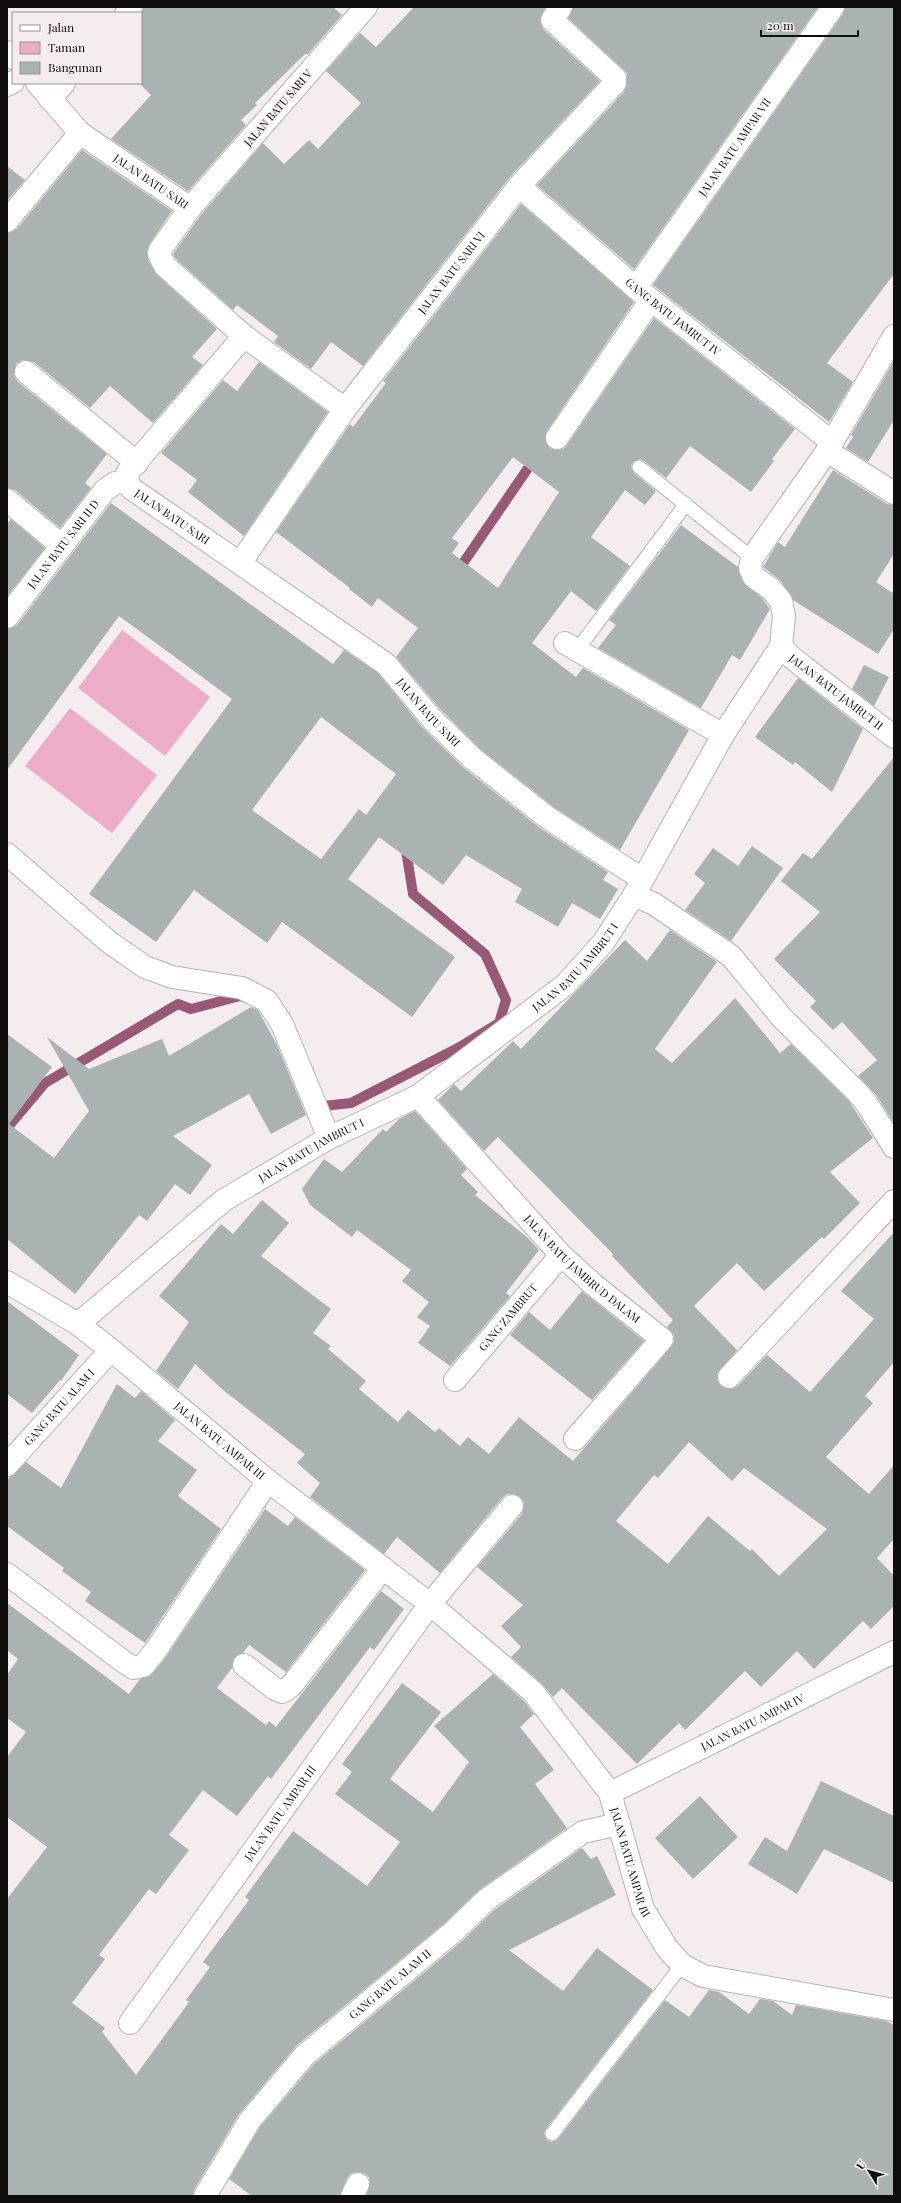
<svg xmlns="http://www.w3.org/2000/svg" width="901" height="2203" viewBox="0 0 901 2203" font-family="'Playfair Display',serif">
	<style>
		.green { fill: #edadc9 }
		.lines { fill: none; stroke-linecap: round; stroke-linejoin: round }
		.stream { stroke: #985976; stroke-width: 10 }
		.building { fill: #aab3b2; fill-rule: evenodd }
		.service-casing { stroke: #b8b1b4; stroke-width: 15 }
		.minor-casing { stroke: #b8b1b4; stroke-width: 24 }
		.tertiary-casing { stroke: #b8b1b4; stroke-width: 24 }
		.service { stroke: #fff; stroke-width: 13 }
		.minor { stroke: #fff; stroke-width: 22 }
		.tertiary { stroke: #fff; stroke-width: 22 }
		.labels { text-anchor: middle; stroke-width: 3; stroke-linejoin: round; paint-order: stroke }
		.street-label { font-size: 11px; fill: #0f0d0e; stroke: #f4ecef }
	</style>
	<rect width="100%" height="100%" fill="#f4ecef"/>
	<path class="green" d="M 122,630 L 210,697 L 165,756 L 78,688 Z
		M 70,708 L 157,775 L 112,833 L 25,766 Z"/>
	<g class="lines">
		<path class="stream" d="M 457,572 L 535,458
			M 314,1107 L 351,1103 L 458,1048 L 499,1023 L 506,1000 L 485,954 L 413,894 L 405,844
			M 7,1128 L 45,1083 L 178,1004 L 191,1009 L 240,996 L 246,997"/>
	</g>
	<path class="building" d="M 143,7 L 333,7 L 342,15 L 308,54 L 305,54 L 255,103 L 257,105 L 241,120 L 246,125 L 188,191 L 111,139 L 151,95 L 141,85 L 141,14 Z
		M 414,7 L 546,7 L 540,19 L 543,29 L 600,81 L 509,178 L 363,366 L 331,342 L 311,369 L 274,342 L 278,336 L 237,305 L 233,310 L 175,258 L 173,254 L 200,216 L 263,143 L 284,164 L 309,140 L 318,149 L 361,103 L 326,71 L 360,33 L 376,47 Z
		M 573,7 L 818,7 L 634,269 L 537,185 L 624,92 L 627,84 L 627,73 L 623,69 L 568,18 Z
		M 845,7 L 894,7 L 894,274 L 827,363 L 853,382 L 829,422 L 653,285 L 843,14 Z
		M 82,150 L 172,211 L 150,243 L 147,251 L 148,260 L 157,275 L 217,329 L 192,357 L 203,365 L 153,423 L 110,386 L 90,408 L 34,362 L 22,360 L 16,364 L 14,376 L 18,382 L 107,454 L 85,483 L 91,488 L 60,528 L 15,490 L 7,488 L 7,233 L 17,229 Z
		M 7,166 L 25,180 L 7,201 Z
		M 521,204 L 634,302 L 547,431 L 545,437 L 550,448 L 556,450 L 563,449 L 567,445 L 654,318 L 795,429 L 772,459 L 774,461 L 751,492 L 690,446 L 666,478 L 644,461 L 640,459 L 633,462 L 631,466 L 634,473 L 656,491 L 645,505 L 625,490 L 591,537 L 630,566 L 596,611 L 571,591 L 532,643 L 576,677 L 583,668 L 689,730 L 620,850 L 555,808 L 480,749 L 441,710 L 396,657 L 418,628 L 378,598 L 372,607 L 349,589 L 350,588 L 276,532 L 350,424 L 353,427 L 386,383 L 383,381 ZM 513,457 L 559,492 L 498,588 L 452,553 L 459,543 L 452,538 Z
		M 894,361 L 894,420 L 868,462 L 846,448 L 853,437 L 851,435 Z
		M 259,362 L 328,412 L 244,536 L 188,492 L 197,480 L 161,453 L 223,380 L 237,391 Z
		M 833,470 L 887,504 L 894,505 L 894,554 L 876,582 L 894,594 L 894,629 L 878,654 L 793,600 L 781,581 L 763,567 L 778,542 L 785,547 Z
		M 111,503 L 333,664 L 344,650 L 378,673 L 422,727 L 464,768 L 540,828 L 608,872 L 603,880 L 618,889 L 600,919 L 572,903 L 558,927 L 515,902 L 522,889 L 466,855 L 443,885 L 379,837 L 348,879 L 455,957 L 412,1017 L 282,922 L 267,943 L 194,890 L 156,942 L 89,894 L 232,699 L 119,616 L 7,770 L 7,629 L 17,625 ZM 321,717 L 396,774 L 366,815 L 359,809 L 321,859 L 252,810 Z
		M 11,519 L 45,548 L 7,597 L 7,524 Z
		M 681,525 L 738,567 L 743,582 L 762,598 L 770,609 L 740,660 L 732,655 L 701,708 L 598,648 L 616,625 L 609,620 Z
		M 864,665 L 889,677 L 874,706 L 852,689 Z
		M 798,678 L 863,729 L 832,792 L 795,762 L 793,765 L 755,737 Z
		M 894,757 L 894,1121 L 893,1122 L 877,1096 L 858,1076 L 877,1060 L 842,1022 L 833,1030 L 810,1007 L 816,1001 L 774,959 L 820,912 L 781,881 L 803,853 L 812,859 Z
		M 752,846 L 783,868 L 731,941 L 685,910 L 705,883 L 694,874 L 713,848 L 738,866 Z
		M 670,930 L 717,962 L 655,1049 L 672,1063 L 735,998 L 780,1053 L 791,1044 L 849,1101 L 873,1138 L 830,1172 L 860,1203 L 824,1239 L 822,1237 L 764,1291 L 737,1263 L 694,1306 L 737,1350 L 717,1374 L 717,1380 L 721,1386 L 732,1389 L 738,1386 L 767,1355 L 810,1392 L 874,1319 L 841,1291 L 894,1232 L 894,1362 L 865,1396 L 873,1403 L 826,1457 L 869,1494 L 894,1465 L 894,1539 L 877,1558 L 894,1576 L 894,1606 L 871,1629 L 863,1621 L 814,1669 L 797,1651 L 761,1687 L 745,1671 L 685,1730 L 679,1723 L 637,1764 L 562,1688 L 553,1697 L 541,1683 L 511,1657 L 521,1647 L 501,1626 L 523,1605 L 477,1567 L 522,1514 L 524,1502 L 520,1497 L 514,1494 L 507,1494 L 502,1498 L 440,1573 L 397,1537 L 384,1554 L 310,1497 L 320,1483 L 297,1463 L 305,1454 L 223,1390 L 195,1364 L 178,1389 L 156,1371 L 189,1322 L 159,1296 L 221,1224 L 233,1234 L 262,1200 L 289,1223 L 261,1256 L 331,1309 L 313,1333 L 331,1346 L 328,1349 L 366,1381 L 359,1389 L 398,1422 L 408,1410 L 435,1432 L 439,1428 L 460,1446 L 468,1437 L 489,1454 L 519,1417 L 573,1461 L 671,1347 L 674,1342 L 674,1335 L 667,1327 L 673,1320 L 612,1256 L 613,1254 L 498,1137 L 484,1151 L 438,1100 L 454,1084 L 461,1091 L 513,1041 L 521,1049 L 625,940 L 647,961 ZM 689,1442 L 732,1481 L 744,1468 L 827,1529 L 779,1576 L 752,1549 L 750,1551 L 708,1516 L 668,1564 L 616,1521 L 654,1475 L 658,1478 Z
		M 251,1007 L 258,1010 L 277,1045 L 306,1115 L 271,1134 L 249,1094 L 173,1136 L 212,1165 L 190,1195 L 175,1184 L 147,1221 L 139,1215 L 75,1294 L 7,1239 L 7,1034 L 52,1067 L 9,1124 L 54,1158 L 89,1111 L 47,1037 L 89,1069 L 162,1039 L 169,1056 Z
		M 415,1111 L 467,1169 L 461,1175 L 478,1192 L 475,1195 L 528,1238 L 539,1250 L 506,1293 L 510,1296 L 450,1366 L 418,1343 L 430,1326 L 417,1317 L 429,1302 L 402,1281 L 411,1270 L 357,1230 L 352,1237 L 310,1205 L 302,1189 L 324,1159 L 342,1172 L 383,1129 L 386,1132 L 399,1119 Z
		M 582,1291 L 644,1341 L 592,1400 L 510,1335 L 529,1312 L 550,1330 Z
		M 7,1301 L 79,1355 L 61,1381 L 60,1380 L 32,1413 L 7,1394 Z
		M 117,1384 L 135,1398 L 141,1391 L 175,1420 L 158,1441 L 197,1470 L 178,1496 L 221,1529 L 145,1643 L 85,1601 L 91,1592 L 62,1571 L 64,1568 L 7,1526 L 7,1481 L 10,1477 L 26,1462 L 61,1488 Z
		M 265,1509 L 288,1526 L 295,1517 L 365,1570 L 286,1672 L 249,1645 L 243,1653 L 234,1658 L 232,1668 L 217,1688 L 266,1725 L 269,1721 L 276,1727 L 381,1591 L 404,1609 L 374,1650 L 370,1647 L 271,1779 L 268,1776 L 237,1816 L 203,1790 L 169,1835 L 189,1850 L 156,1894 L 149,1889 L 99,1955 L 105,1959 L 72,2003 L 105,2028 L 102,2032 L 136,2075 L 189,2002 L 186,2000 L 210,1967 L 203,1962 L 249,1900 L 245,1897 L 293,1831 L 367,1886 L 400,1842 L 335,1794 L 352,1772 L 342,1764 L 402,1683 L 441,1712 L 390,1779 L 433,1812 L 469,1762 L 434,1726 L 493,1674 L 524,1701 L 534,1714 L 520,1727 L 554,1770 L 535,1784 L 567,1828 L 479,1890 L 446,1922 L 297,2045 L 239,2114 L 194,2190 L 193,2196 L 7,2196 L 7,1899 L 47,1847 L 7,1817 L 7,1757 L 26,1732 L 7,1718 L 7,1675 L 18,1659 L 7,1650 L 7,1603 L 129,1694 L 140,1679 L 152,1674 L 166,1657 Z
		M 821,1781 L 894,1816 L 894,1883 L 824,1849 L 797,1894 L 748,1864 L 765,1837 L 787,1851 Z
		M 700,1796 L 738,1837 L 693,1879 L 655,1838 Z
		M 582,1848 L 591,1859 L 597,1856 L 616,1895 L 509,1950 L 563,1991 L 597,1948 L 653,1990 L 546,2129 L 544,2133 L 547,2140 L 551,2142 L 558,2139 L 665,2000 L 689,2017 L 709,1990 L 719,1992 L 749,2014 L 760,1999 L 773,2001 L 792,2015 L 796,2005 L 886,2021 L 894,2025 L 894,2196 L 366,2196 L 370,2184 L 369,2177 L 364,2173 L 358,2172 L 351,2173 L 347,2178 L 340,2196 L 252,2196 L 229,2179 L 260,2127 L 314,2064 L 462,1941 L 494,1910 Z"/>
	<g class="lines">
		<g class="service-casing">
			<path id="service" d="M 639,467 L 752,558
				M 577,650 L 686,504
				M 552,2134 L 682,1965"/>
		</g>
		<g class="minor-casing">
			<g id="minor">
				<path id="s1" d="M 366,7 L 190,208 L 160,250 L 159,254 L 165,266 L 244,336 L 127,473 L 128,482 L 132,489 L 386,664 L 432,719 L 472,758 L 548,818 L 642,879"/>
				<path d="M 126,13 L 131,7"/>
				<path d="M 7,52 L 13,58"/>
				<path id="s2" d="M 37,83 L 80,133 L 190,208"/>
				<path d="M 7,85 L 13,82"/>
				<path d="M 50,99 L 64,83"/>
				<path id="s3" d="M 519,186 L 636,288 L 832,442"/>
				<path d="M 7,221 L 80,133"/>
				<path id="s4" d="M 636,288 L 833,7"/>
				<path d="M 244,336 L 345,409"/>
				<path d="M 26,372 L 137,463"/>
				<path d="M 557,438 L 651,300"/>
				<path d="M 827,451 L 894,493"/>
				<path d="M 7,500 L 62,546"/>
				<path id="s5" d="M 241,562 L 345,409 L 519,186 L 615,83 L 615,78 L 552,20 L 561,7"/>
				<path id="s6" d="M 7,617 L 105,490 L 115,483 L 128,482"/>
				<path d="M 565,643 L 723,735"/>
				<path id="s7" d="M 781,646 L 791,657 L 894,737"/>
				<path d="M 7,854 L 109,942 L 145,967 L 172,977 L 242,988 L 267,1001 L 282,1024 L 329,1138"/>
				<path d="M 634,895 L 654,904 L 731,956 L 783,1019 L 858,1093 L 867,1104 L 894,1147"/>
				<path id="s8" d="M 418,1096 L 561,1255 L 594,1285 L 662,1339 L 575,1439"/>
				<path id="s9" d="M 78,1324 L 224,1200 L 329,1138 L 418,1096 L 565,985 L 603,943 L 634,895 L 723,735 L 781,646 L 784,616 L 781,601 L 771,589 L 754,577 L 750,568 L 752,558 L 827,451 L 894,336"/>
				<path d="M 729,1377 L 894,1201"/>
				<path id="s10" d="M 455,1380 L 561,1255"/>
				<path id="s11" d="M 7,1465 L 111,1350"/>
				<path d="M 7,1574 L 120,1659 L 133,1668 L 143,1666 L 156,1650 L 268,1481"/>
				<path d="M 244,1665 L 275,1689 L 282,1692 L 291,1686 L 383,1568"/>
				<path id="s12" d="M 610,1793 L 894,1652"/>
				<path id="s13" d="M 130,2023 L 430,1604 L 512,1506"/>
				<path id="s14" d="M 205,2196 L 250,2120 L 305,2055 L 454,1931 L 486,1900 L 583,1832 L 619,1824"/>
				<path d="M 352,2196 L 358,2184"/>
			</g>
		</g>
		<g class="tertiary-casing">
			<g id="tertiary">
				<path id="s15" d="M 7,1282 L 78,1324 L 111,1350 L 268,1481 L 430,1604 L 533,1692 L 610,1793 L 643,1909 L 667,1948 L 682,1965 L 703,1976 L 894,2010"/>
			</g>
		</g>
		<use href="#service" class="service"/>
		<use href="#minor" class="minor"/>
		<use href="#tertiary" class="tertiary"/>
	</g>
	<g class="labels">
		<g class="street-label">
			<text transform="translate(278 108) rotate(-49)" y="4">JALAN BATU SARI V</text>
			<text dy="4" stroke="none"><textPath href="#s4" startOffset="172">JALAN BATU AMPAR VII</textPath></text>
			<text dy="4" stroke="none"><textPath href="#s2" startOffset="152">JALAN BATU SARI</textPath></text>
			<text dy="4" stroke="none"><textPath href="#s5" startOffset="358">JALAN BATU SARI VI</textPath></text>
			<text dy="4" stroke="none"><textPath href="#s3" startOffset="202">GANG BATU JAMRUT IV</textPath></text>
			<text dy="4" stroke="none"><textPath href="#s1" startOffset="688">JALAN BATU SARI</textPath></text>
			<text dy="4" stroke="none"><textPath href="#s6" startOffset="92">JALAN BATU SARI II D</textPath></text>
			<text dy="4" stroke="none"><textPath href="#s7" startOffset="72">JALAN BATU JAMRUT II</textPath></text>
			<text dy="4" stroke="none"><textPath href="#s1" startOffset="1012">JALAN BATU SARI</textPath></text>
			<text dy="4" stroke="none"><textPath href="#s9" startOffset="616">JALAN BATU JAMBRUT I</textPath></text>
			<text dy="4" stroke="none"><textPath href="#s9" startOffset="292">JALAN BATU JAMBRUT I</textPath></text>
			<text dy="4" stroke="none"><textPath href="#s8" startOffset="239">JALAN BATU JAMBRUD DALAM</textPath></text>
			<text dy="4" stroke="none"><textPath href="#s10" startOffset="82">GANG ZAMBRUT</textPath></text>
			<text dy="4" stroke="none"><textPath href="#s11" startOffset="78">GANG BATU ALAM I</textPath></text>
			<text dy="4" stroke="none"><textPath href="#s15" startOffset="266">JALAN BATU AMPAR III</textPath></text>
			<text dy="4" stroke="none"><textPath href="#s12" startOffset="159">JALAN BATU AMPAR IV</textPath></text>
			<text dy="4" stroke="none"><textPath href="#s13" startOffset="258">JALAN BATU AMPAR III</textPath></text>
			<text dy="4" stroke="none"><textPath href="#s15" startOffset="867">JALAN BATU AMPAR III</textPath></text>
			<text dy="4" stroke="none"><textPath href="#s14" startOffset="284">GANG BATU ALAM II</textPath></text>
		</g>
	</g>
	<rect width="901" height="2203" fill="none" stroke="#0f0d0e" stroke-width="16"/>
	<rect x="12" y="12" width="130" height="72" fill="#f4ecef" stroke="#989395"/>
	<rect x="20" y="25" width="20" height="6" fill="#ffffff" stroke="#989395"/>
	<text x="48" y="32" font-size="12" fill="#0f0d0e">Jalan</text>
	<rect x="20" y="42" width="20" height="12" fill="#edadc9" stroke="#989395"/>
	<text x="48" y="52" font-size="12" fill="#0f0d0e">Taman</text>
	<rect x="20" y="62" width="20" height="12" fill="#aab3b2" stroke="#989395"/>
	<text x="48" y="72" font-size="12" fill="#0f0d0e">Bangunan</text>
	<g transform="translate(869 2171) rotate(307)" stroke="#f4ecef" stroke-width="3" paint-order="stroke">
	<path d="M0-3L7 15L0 10L-7 15Z" fill="#0f0d0e"/>
	<text y="-6" font-size="11" font-weight="bold" text-anchor="middle" fill="#0f0d0e">U</text>
	</g>
	<path d="M761 30v6h97v-6" fill="none" stroke="#0f0d0e" stroke-width="2"/>
	<text x="767" y="30" font-size="12" fill="#0f0d0e" stroke="#f4ecef" stroke-width="3" paint-order="stroke">20 m</text>
</svg>
